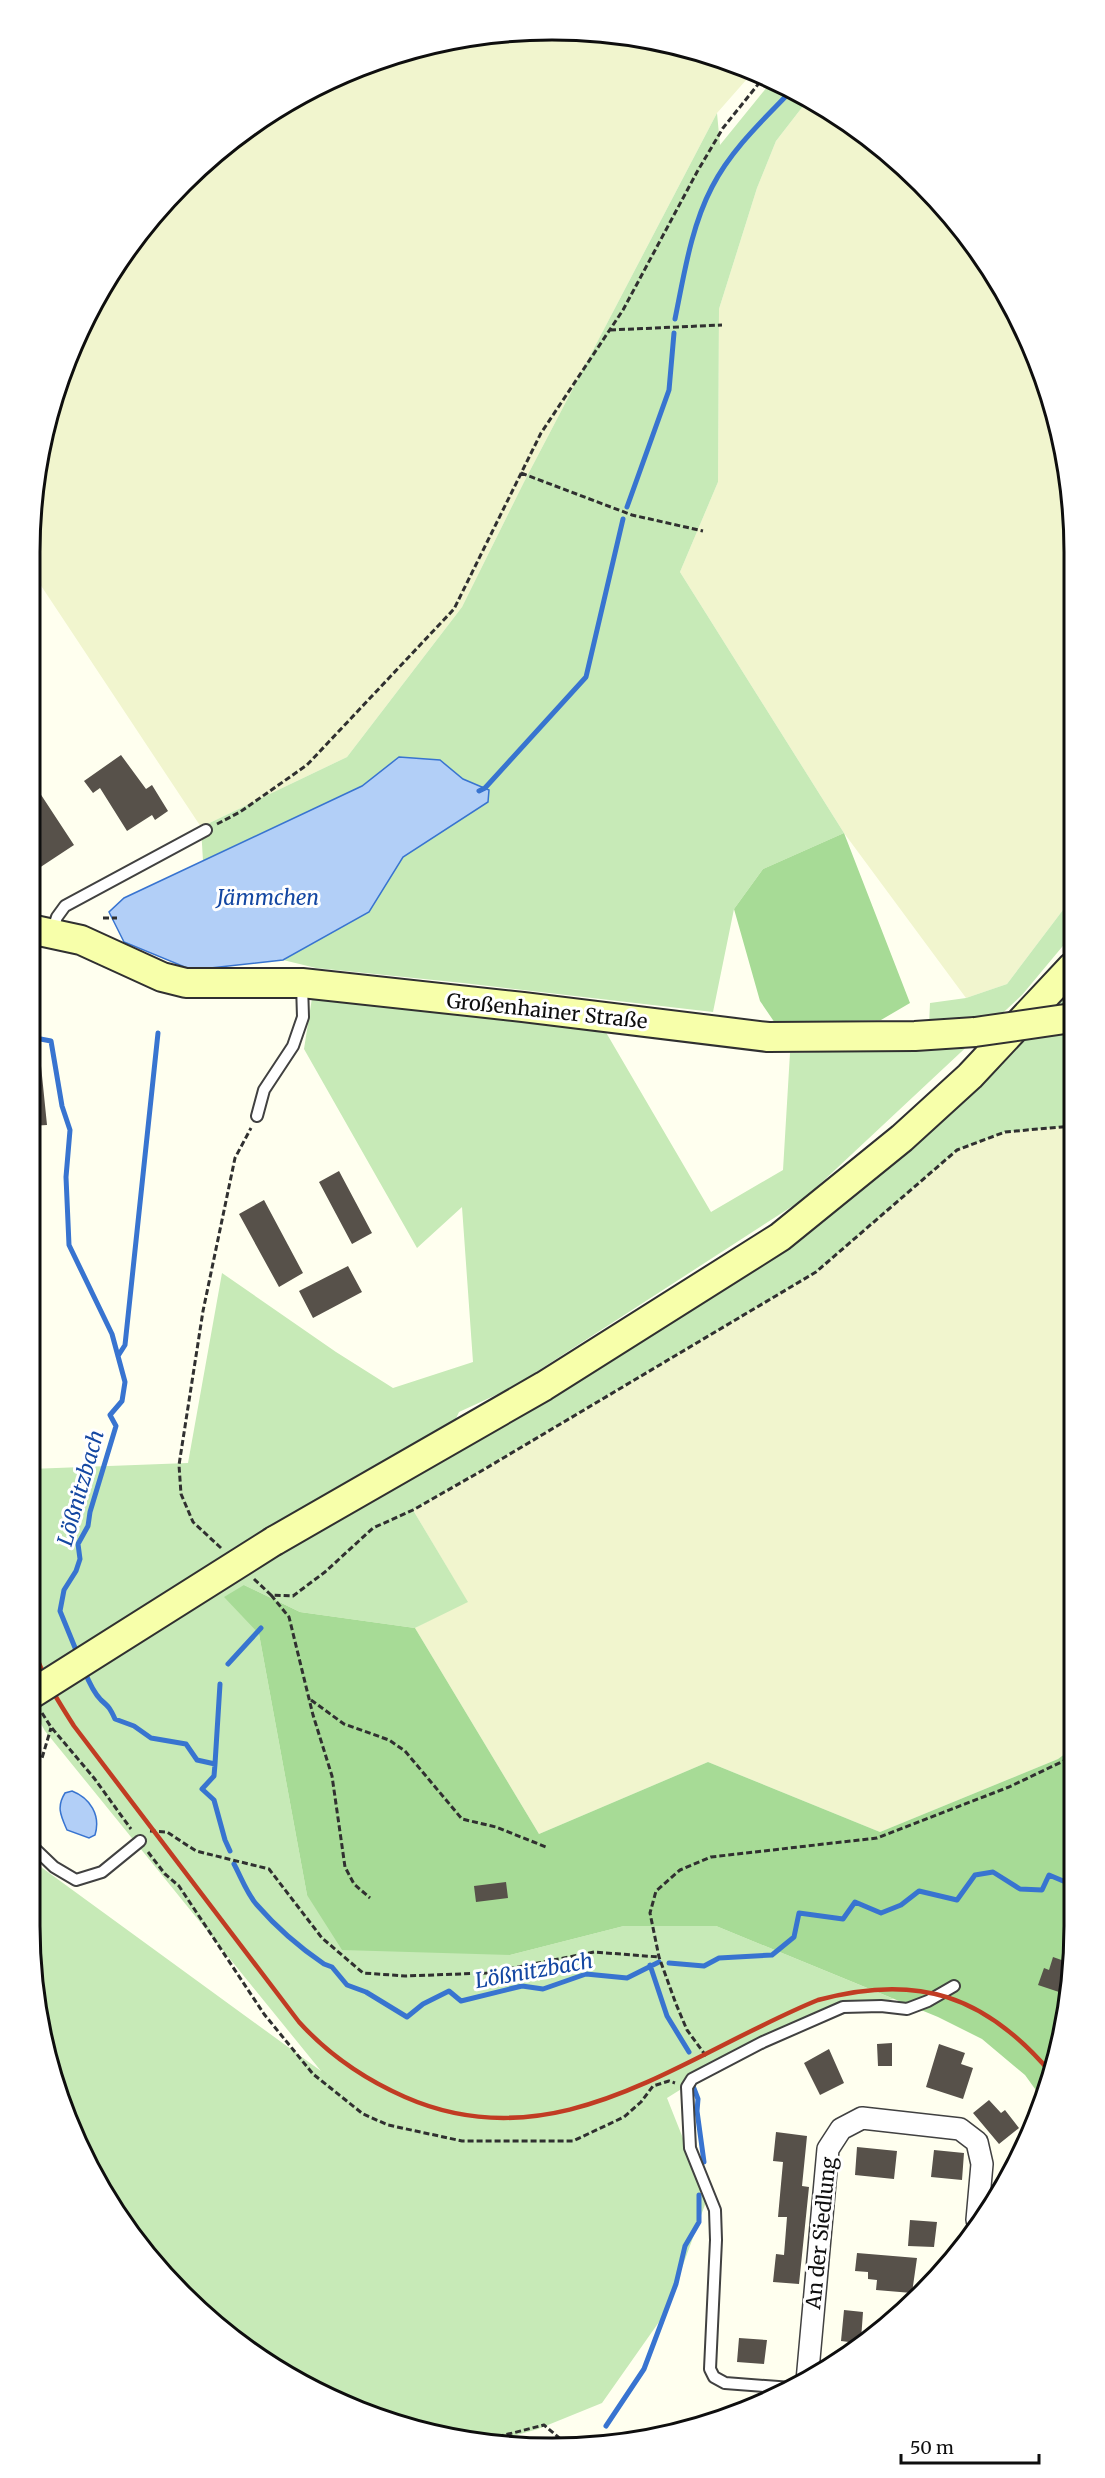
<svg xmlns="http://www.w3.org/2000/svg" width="1105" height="2478" viewBox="0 0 1105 2478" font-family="Merriweather,serif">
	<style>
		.farmland { fill: #f1f5ce }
		.green { fill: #c7eab7 }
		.forest { fill: #a7db96 }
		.water { fill: #b2cff7; stroke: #3874d0; stroke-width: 1.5 }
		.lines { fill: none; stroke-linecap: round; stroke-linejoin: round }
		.stream { stroke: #3874d0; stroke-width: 5 }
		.building { fill: #57514a }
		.lane-casing { stroke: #414141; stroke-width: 14 }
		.street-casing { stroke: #414141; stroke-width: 24 }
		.secondary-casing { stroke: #303030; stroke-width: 32 }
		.path { stroke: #303030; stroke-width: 3; stroke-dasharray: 6 3; stroke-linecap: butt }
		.lane { stroke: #fff; stroke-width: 10 }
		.street { stroke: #fff; stroke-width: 21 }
		.secondary { stroke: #f7ffaa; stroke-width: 28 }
		.rail { stroke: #c13c23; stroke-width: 4.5 }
		.secondary-bridge-casing { stroke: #303030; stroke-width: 32; stroke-linecap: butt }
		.secondary-bridge { stroke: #f7ffaa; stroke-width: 28 }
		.labels { text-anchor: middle; stroke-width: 6; stroke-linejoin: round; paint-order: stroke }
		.street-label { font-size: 20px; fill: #0e0e0e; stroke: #fff }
		.water-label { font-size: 21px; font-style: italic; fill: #1447a2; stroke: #fff }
		.rim { fill: none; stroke: #0e0e0e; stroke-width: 3 }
	</style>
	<rect width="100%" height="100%" fill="#ffffef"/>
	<path class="farmland" d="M 552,30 L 654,40 L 754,71 L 717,113 L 524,482 L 462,607 L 347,757 L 201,827 L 30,569 L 40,451 L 70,353 L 118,263 L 183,183 L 262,118 L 352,70 L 450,40 Z
		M 807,101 L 870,138 L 967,234 L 1035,352 L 1070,484 L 1072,898 L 1007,984 L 966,998 L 844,833 L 680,572 L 718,482 L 719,309 L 757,188 L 776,141 Z
		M 1072,1126 L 1074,1747 L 1058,1759 L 880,1832 L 708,1762 L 539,1834 L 415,1628 L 467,1601 L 413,1510 L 816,1272 L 957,1150 L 1005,1132 Z"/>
	<path class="green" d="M 772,81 L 807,101 L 776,141 L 757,188 L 719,309 L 718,482 L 680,572 L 844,833 L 763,869 L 734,909 L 713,1012 L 463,983 L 316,968 L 283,960 L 369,912 L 403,857 L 488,802 L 489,790 L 463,779 L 440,760 L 399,757 L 362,786 L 203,861 L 201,827 L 347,757 L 462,607 L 524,482 L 717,113 L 720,145 Z
		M 1072,898 L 1072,935 L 1022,995 L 805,1198 L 513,1387 L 459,1412 L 437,1459 L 721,1288 L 1072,986 L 1072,1126 L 1005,1132 L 957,1150 L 816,1272 L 413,1510 L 468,1602 L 415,1628 L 300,1612 L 244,1585 L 259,1634 L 307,1895 L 510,1955 L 624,1926 L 716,1926 L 894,1999 L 832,2011 L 718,2066 L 667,2098 L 707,2199 L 666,2312 L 602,2403 L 538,2429 L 499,2440 L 451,2438 L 292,2378 L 159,2270 L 100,2186 L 58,2094 L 30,1925 L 30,1859 L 321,2071 L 45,1731 L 30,1704 L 30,1469 L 188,1463 L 222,1273 L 336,1352 L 393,1388 L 473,1362 L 462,1207 L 417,1248 L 304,1049 L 312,998 L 604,1029 L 711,1212 L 783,1170 L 790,1053 L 928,1048 L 930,1003 L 966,998 L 1007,984 Z"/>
	<path class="forest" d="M 844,833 L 910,1003 L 881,1020 L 775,1023 L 760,1001 L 734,909 L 763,869 Z
		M 244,1585 L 300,1612 L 415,1628 L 539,1834 L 708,1762 L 880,1832 L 1058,1759 L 1074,1747 L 1075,1926 L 1065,2028 L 1043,2100 L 1025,2075 L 982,2039 L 938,2017 L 716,1926 L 624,1926 L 510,1955 L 342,1950 L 307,1895 L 259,1634 L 224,1597 Z"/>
	<path class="water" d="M 399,757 L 440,760 L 463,779 L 489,790 L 488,802 L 403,857 L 369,912 L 283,960 L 192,970 L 124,942 L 109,912 L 124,898 L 362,786 Z
		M 72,1791 C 90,1798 101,1815 95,1835 L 89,1838 L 67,1830 C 61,1816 56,1807 65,1793 Z"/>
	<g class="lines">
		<path class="stream" d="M 675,319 C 684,275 691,227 712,187 C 731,150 762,121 790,92
			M 627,507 L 669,390 L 674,333
			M 479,791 L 485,788 L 586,677 L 623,519
			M 30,1037 L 51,1041 L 62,1106 L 70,1130 L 66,1177 L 69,1245 L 112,1334 L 125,1382 L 122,1401 L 110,1415 L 116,1426 L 90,1512 L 88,1526 L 78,1544 L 80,1559 L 76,1571 L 64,1590 L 60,1611 L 78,1655
			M 118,1356 L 125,1345 L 158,1033
			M 228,1664 L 261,1628
			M 84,1670 C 88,1680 93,1692 101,1700 C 109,1707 110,1708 115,1719 L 134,1726 L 151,1738 L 186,1744 L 197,1760 L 215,1764 L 214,1776 L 202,1789 L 214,1800 L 225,1840 L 230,1851
			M 215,1764 L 220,1684
			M 234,1864 C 241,1877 247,1894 257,1905 C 277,1928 299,1947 324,1964 L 332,1967 L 347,1985 L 366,1992 L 407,2017 L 423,2004 L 449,1991 L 461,2001 L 522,1986 L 543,1989 L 586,1974 L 627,1978 L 659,1962
			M 669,1963 L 704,1966 L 719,1958 L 772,1955 L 794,1937 L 799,1913 L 843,1919 L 855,1902 L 881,1913 L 901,1905 L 919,1891 L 957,1900 L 975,1875 L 993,1872 L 1020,1889 L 1042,1890 L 1049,1875 L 1075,1886
			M 650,1965 L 667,2016 L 689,2052
			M 693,2086 L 698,2099 L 697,2111 L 704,2162
			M 606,2426 L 644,2369 L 676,2284 L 685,2246 L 699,2222 L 699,2195"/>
	</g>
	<path class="building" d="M 121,755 L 146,789 L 152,785 L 168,811 L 155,820 L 152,815 L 127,831 L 100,788 L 93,793 L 84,781 Z
		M 30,778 L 74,845 L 30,874 Z
		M 30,1056 L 40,1056 L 47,1125 L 30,1126 Z
		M 339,1171 L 372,1233 L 352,1244 L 319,1182 Z
		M 264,1200 L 303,1273 L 279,1287 L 239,1214 Z
		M 348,1266 L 362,1292 L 313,1318 L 299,1291 Z
		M 506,1882 L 508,1898 L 476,1902 L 474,1886 Z
		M 1053,1957 L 1070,1963 L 1066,1974 L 1070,1976 L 1068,1995 L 1038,1985 L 1044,1968 L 1049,1970 Z
		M 892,2043 L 892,2066 L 878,2066 L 877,2044 Z
		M 939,2044 L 965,2053 L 961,2064 L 973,2068 L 963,2099 L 926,2087 Z
		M 829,2049 L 844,2083 L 820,2095 L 804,2063 Z
		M 989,2100 L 1001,2113 L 1005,2110 L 1019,2128 L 999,2144 L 973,2113 Z
		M 776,2132 L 807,2136 L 802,2186 L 809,2187 L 799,2284 L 773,2282 L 776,2254 L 784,2255 L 787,2217 L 778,2217 L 783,2162 L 773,2161 Z
		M 857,2147 L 897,2151 L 894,2179 L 855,2175 Z
		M 934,2150 L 964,2153 L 962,2180 L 931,2177 Z
		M 910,2220 L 937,2222 L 934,2247 L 908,2246 Z
		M 857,2253 L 917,2258 L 912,2293 L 876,2290 L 877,2280 L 868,2279 L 868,2272 L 855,2271 Z
		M 844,2310 L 863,2312 L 861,2340 L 857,2343 L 841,2341 Z
		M 739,2338 L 767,2340 L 764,2364 L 737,2362 Z"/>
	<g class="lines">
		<g class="lane-casing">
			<path id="lane" d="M 52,932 L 57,917 L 65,906 L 206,830
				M 257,1116 L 264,1090 L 293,1046 L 303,1017 L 302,984
				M 30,1844 L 54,1867 L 76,1880 L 102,1872 L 140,1841
				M 792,2388 L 725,2383 L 714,2377 L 710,2369 L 716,2240 L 715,2210 L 690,2148 L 687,2087 L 692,2079 L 763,2042 L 843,2007 L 881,2006 L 907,2009 L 928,2001 L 954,1986"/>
		</g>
		<g class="street-casing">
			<path id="street" d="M 807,2381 L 828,2149 L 841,2129 L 862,2118 L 960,2129 L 977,2142 L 982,2164 L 977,2220"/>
		</g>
		<g class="secondary-casing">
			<path id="secondary" d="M 30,929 L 81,940 L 162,977 L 186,983 L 302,983 L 523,1007 L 768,1037 L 915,1036 L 975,1032
				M 274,1541 L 544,1386 L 780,1237 L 902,1138 L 970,1076 L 1072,967"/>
		</g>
		<path class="path" d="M 610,330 L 722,325
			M 521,473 L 632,515 L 703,531
			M 217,824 L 240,812 L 307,765 L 454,609 L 541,433 L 623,310 L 697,172 L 723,128 L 764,77
			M 103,918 L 117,918
			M 221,1548 L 193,1522 L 181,1494 L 179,1465 L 203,1311 L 235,1158 L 251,1128
			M 254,1579 L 271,1595 L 293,1596 L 325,1572 L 373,1528 L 413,1510 L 483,1470 L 816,1272 L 957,1150 L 1005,1132 L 1072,1126
			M 271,1595 L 289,1617 L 313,1715 L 332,1776 L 345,1867 L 354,1884 L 370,1898
			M 311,1700 L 344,1724 L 389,1740 L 405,1751 L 462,1819 L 496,1827 L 546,1847
			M 42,1713 L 51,1727 L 94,1778 L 131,1829
			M 30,1771 L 42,1758 L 51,1728
			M 150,1831 L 167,1832 L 196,1851 L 269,1869 L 322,1938 L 363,1973 L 405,1976 L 487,1973 L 594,1952 L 659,1957
			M 148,1852 L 165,1874 L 179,1886 L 264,2014 L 313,2074 L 363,2114 L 388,2125 L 462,2141 L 573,2141 L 624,2117 L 641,2102 L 653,2086 L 669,2081 L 675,2083
			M 706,2056 L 687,2030 L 676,2004 L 659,1957 L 650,1913 L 656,1891 L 680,1870 L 711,1857 L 877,1838 L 1009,1787 L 1074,1756
			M 272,2362 L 361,2404
			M 489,2439 L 544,2425 L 564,2442"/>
		<use href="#lane" class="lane"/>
		<use href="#street" class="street"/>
		<use href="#secondary" class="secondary"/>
		<path class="rail" d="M 30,1635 C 37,1668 56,1698 74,1726 L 299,2022 C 329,2055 364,2079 405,2097 C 557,2164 683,2055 818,2000 C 917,1973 985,1995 1051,2073"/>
		<g class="secondary-bridge-casing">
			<path id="secondary-bridge" d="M 975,1032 L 1072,1018
				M 30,1695 L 274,1541"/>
		</g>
		<use href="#secondary-bridge" class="secondary-bridge"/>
	</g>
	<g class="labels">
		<g class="street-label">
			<text transform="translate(547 1011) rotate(6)" y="7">Großenhainer Straße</text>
			<text transform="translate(821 2233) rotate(-84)" y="7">An der Siedlung</text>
		</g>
		<g class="water-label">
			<text x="268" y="905">Jämmchen</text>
			<text transform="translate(81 1488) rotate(-74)" y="7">Lößnitzbach</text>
			<text transform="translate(534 1971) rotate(-10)" y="7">Lößnitzbach</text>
		</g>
	</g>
	<path d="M0 0H1105V2478H0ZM552 40H552A512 512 0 0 1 1064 552V1926A512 512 0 0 1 552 2438H552A512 512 0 0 1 40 1926V552A512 512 0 0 1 552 40Z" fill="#fff" fill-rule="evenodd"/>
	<path class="rim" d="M552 40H552A512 512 0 0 1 1064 552V1926A512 512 0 0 1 552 2438H552A512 512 0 0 1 40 1926V552A512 512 0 0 1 552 40Z"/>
	<path d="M901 2454v9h138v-9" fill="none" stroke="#0e0e0e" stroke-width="3"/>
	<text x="910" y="2454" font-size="18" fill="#0e0e0e" stroke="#ffffff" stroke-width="4.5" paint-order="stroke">50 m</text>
</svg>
